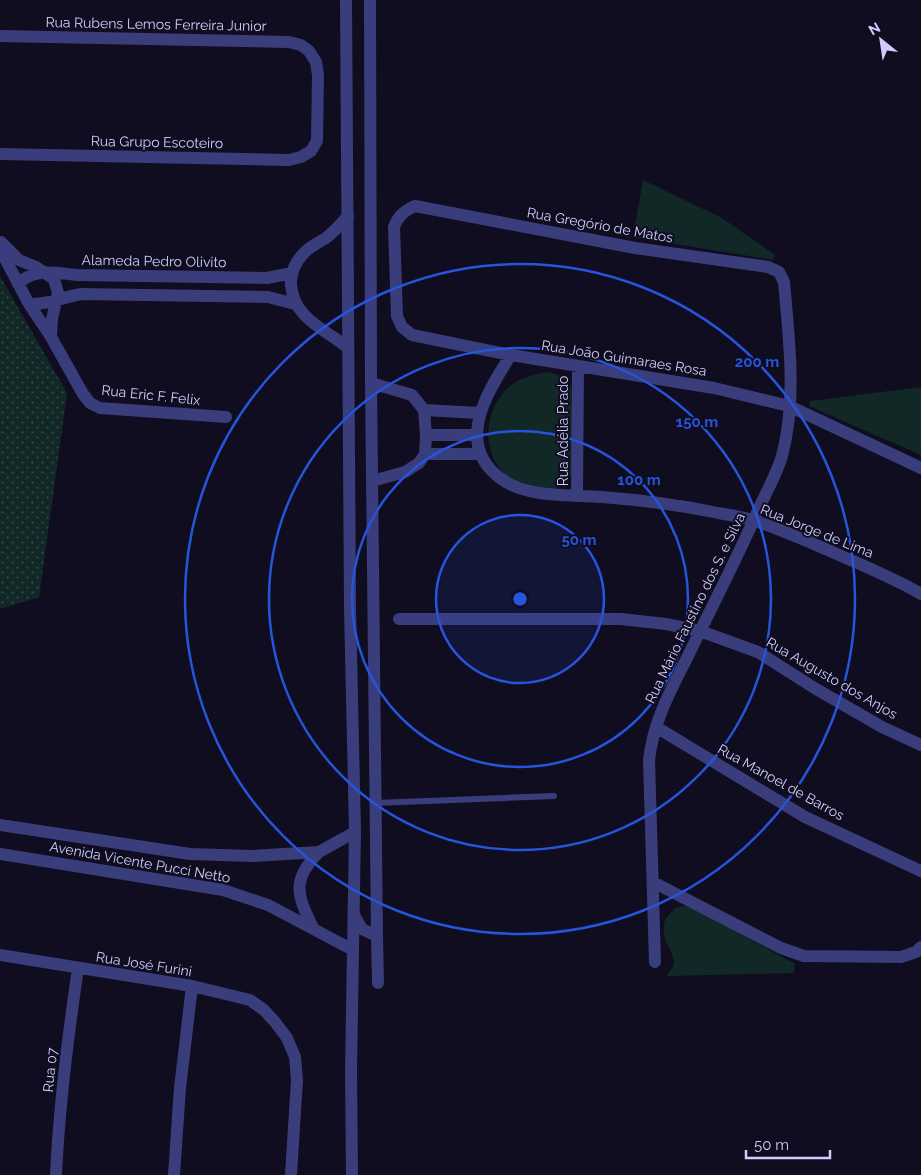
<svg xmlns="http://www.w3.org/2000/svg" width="921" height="1175" viewBox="0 0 921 1175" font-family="Raleway,sans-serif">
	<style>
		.grass { fill: url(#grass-dots) }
		.park { fill: #112826 }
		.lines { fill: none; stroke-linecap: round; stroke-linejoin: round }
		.service { stroke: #3a3d7b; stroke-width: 6 }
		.minor { stroke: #3a3d7b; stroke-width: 12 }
		.tertiary { stroke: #3a3d7b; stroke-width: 12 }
		.ring { fill: none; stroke: #2654da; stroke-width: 2.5 }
		.labels { text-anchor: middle; stroke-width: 4; stroke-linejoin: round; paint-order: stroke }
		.street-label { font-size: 14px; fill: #cfcdfd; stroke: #0f0d1f }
		.centre { fill: #2654da; stroke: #0f0d1f; stroke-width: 2.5 }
		.ring-label { font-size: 15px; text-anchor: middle; font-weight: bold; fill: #2654da; stroke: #0f0d1f; stroke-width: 4; stroke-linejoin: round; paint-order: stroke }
	</style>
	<defs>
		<pattern id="grass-dots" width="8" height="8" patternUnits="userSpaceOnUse" patternTransform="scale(1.25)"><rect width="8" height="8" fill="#112826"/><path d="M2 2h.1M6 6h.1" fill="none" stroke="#334646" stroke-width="1.8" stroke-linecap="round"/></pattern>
	</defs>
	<rect width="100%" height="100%" fill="#0f0d1f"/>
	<path class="grass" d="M 0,276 L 67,393 L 39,597 L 0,609 Z"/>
	<path class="park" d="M 643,180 L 722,218 L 775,255 L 773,260 L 633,237 Z
		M 545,372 C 557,373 564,377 571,386 L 574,472 C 561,490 553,493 532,488 C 527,487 521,486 517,484 C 514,483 511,479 508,477 C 480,454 483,409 510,386 C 520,378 532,375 545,372 Z
		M 921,387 L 921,455 L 809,406 L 810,401 Z
		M 683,906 L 690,906 L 795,964 L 794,973 L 668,976 L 667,974 C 682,962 668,950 664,936 C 663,931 664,925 665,919 L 675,908 Z"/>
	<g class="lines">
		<path class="service" d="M 375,803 L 554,796"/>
		<path class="minor" d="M 0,36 L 289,42 L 301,45 L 309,51 L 316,62 L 318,75 L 317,141 L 311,151 L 301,157 L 289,160 L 0,154
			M 1,242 L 19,260 L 36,267 L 54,279 L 58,293 L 52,319 L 51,337
			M 0,249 L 29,304 L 51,337 L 83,394 L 90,403 L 100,408 L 226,417
			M 18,284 C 35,267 55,273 77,275 L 267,278 L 292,273
			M 29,304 C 48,305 63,297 81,294 L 268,297 L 295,304
			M 348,348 C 325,329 294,319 291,285 C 290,273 296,261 304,253 C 310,246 318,243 326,238 C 334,232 341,224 348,216
			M 511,355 C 490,387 458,437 492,471 C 520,500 565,494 602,497 C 641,500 680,505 718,513 C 731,515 744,517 755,521 C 786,531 816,545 846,558 C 871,569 897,580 921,594
			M 371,383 L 412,395 L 424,410 L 426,435 L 425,454 L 419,463 L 405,472 L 372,481
			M 424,410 L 480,413
			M 426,435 L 477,435
			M 425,454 L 479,454
			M 577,495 L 578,366
			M 399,619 L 621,619 L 666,624 L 700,631 L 758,652 L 816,689 L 882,727 L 921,745
			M 656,727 L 805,817 L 921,871
			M 0,825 L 190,854 L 252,856 L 319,852 L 355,832
			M 0,854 L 223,890 L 268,905 L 353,950 L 351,1071 L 352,1175
			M 653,882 L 781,948 L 804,956 L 901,957 L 916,952 L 921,947
			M 313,928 C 297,895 291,880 319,852
			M 377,936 L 378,983
			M 0,955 L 192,986 L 250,1000 L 264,1010 L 275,1022 L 287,1038 L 295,1057 L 297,1080 L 291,1175
			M 655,962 L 649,760 C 653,723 670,691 687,658 C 711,608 737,559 759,508 C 767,491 777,473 782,456 C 797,400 789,339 784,282 L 779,272 L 768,267 L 635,248 L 415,206 C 404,211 398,216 394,227 L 397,316 L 402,327 L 412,335 L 511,355 L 714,388 L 789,406 L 921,468
			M 56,1175 C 59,1106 68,1036 78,968
			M 174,1175 L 180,1088 L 192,986"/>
		<path class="tertiary" d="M 346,0 L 350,607 L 355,832 L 353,950
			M 370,0 L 371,383 L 377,936
			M 354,915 L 362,929 L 377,936"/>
	</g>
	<circle cx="520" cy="599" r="84" fill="#2654da" fill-opacity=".12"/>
	<g class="ring">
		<circle cx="520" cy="599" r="84"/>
		<circle cx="520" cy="599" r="168"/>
		<circle cx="520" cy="599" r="251"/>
		<circle cx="520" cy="599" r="335"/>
	</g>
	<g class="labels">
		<g class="street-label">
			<text transform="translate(156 24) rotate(1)" y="5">Rua Rubens Lemos Ferreira Junior</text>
			<text transform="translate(157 142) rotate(1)" y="5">Rua Grupo Escoteiro</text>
			<text transform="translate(600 225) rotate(10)" y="5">Rua Gregório de Matos</text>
			<text transform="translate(154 261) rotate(1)" y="5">Alameda Pedro Olivito</text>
			<text transform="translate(624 358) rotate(9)" y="5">Rua João Guimaraes Rosa</text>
			<text transform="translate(151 395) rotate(6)" y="5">Rua Eric F. Felix</text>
			<text transform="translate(563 431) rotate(-90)" y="5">Rua Adélia Prado</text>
			<text transform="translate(817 531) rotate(22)" y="5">Rua Jorge de Lima</text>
			<text transform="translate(695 608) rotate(-64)" y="5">Rua Mário Faustino dos S. e Silva</text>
			<text transform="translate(832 678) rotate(30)" y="5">Rua Augusto dos Anjos</text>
			<text transform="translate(781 782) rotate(29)" y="5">Rua Manoel de Barros</text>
			<text transform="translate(140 862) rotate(10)" y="5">Avenida Vicente Pucci Netto</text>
			<text transform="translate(144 964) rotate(9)" y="5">Rua José Furini</text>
			<text transform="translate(50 1070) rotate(-84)" y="5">Rua 07</text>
		</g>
	</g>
	<circle cx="520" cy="599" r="8" class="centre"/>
	<g class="ring-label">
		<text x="757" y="367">200 m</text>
		<text x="697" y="427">150 m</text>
		<text x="639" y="485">100 m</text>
		<text x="579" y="545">50 m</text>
	</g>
	<g transform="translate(881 40) rotate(330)" stroke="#0f0d1f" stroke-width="4" paint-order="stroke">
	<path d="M0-4L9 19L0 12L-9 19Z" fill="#cfcdfd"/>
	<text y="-8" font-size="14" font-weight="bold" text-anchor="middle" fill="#cfcdfd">N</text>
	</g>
	<path d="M746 1150v8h84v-8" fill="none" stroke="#cfcdfd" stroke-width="2.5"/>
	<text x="754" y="1150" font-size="15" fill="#cfcdfd" stroke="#0f0d1f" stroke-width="4" paint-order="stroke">50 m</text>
</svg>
